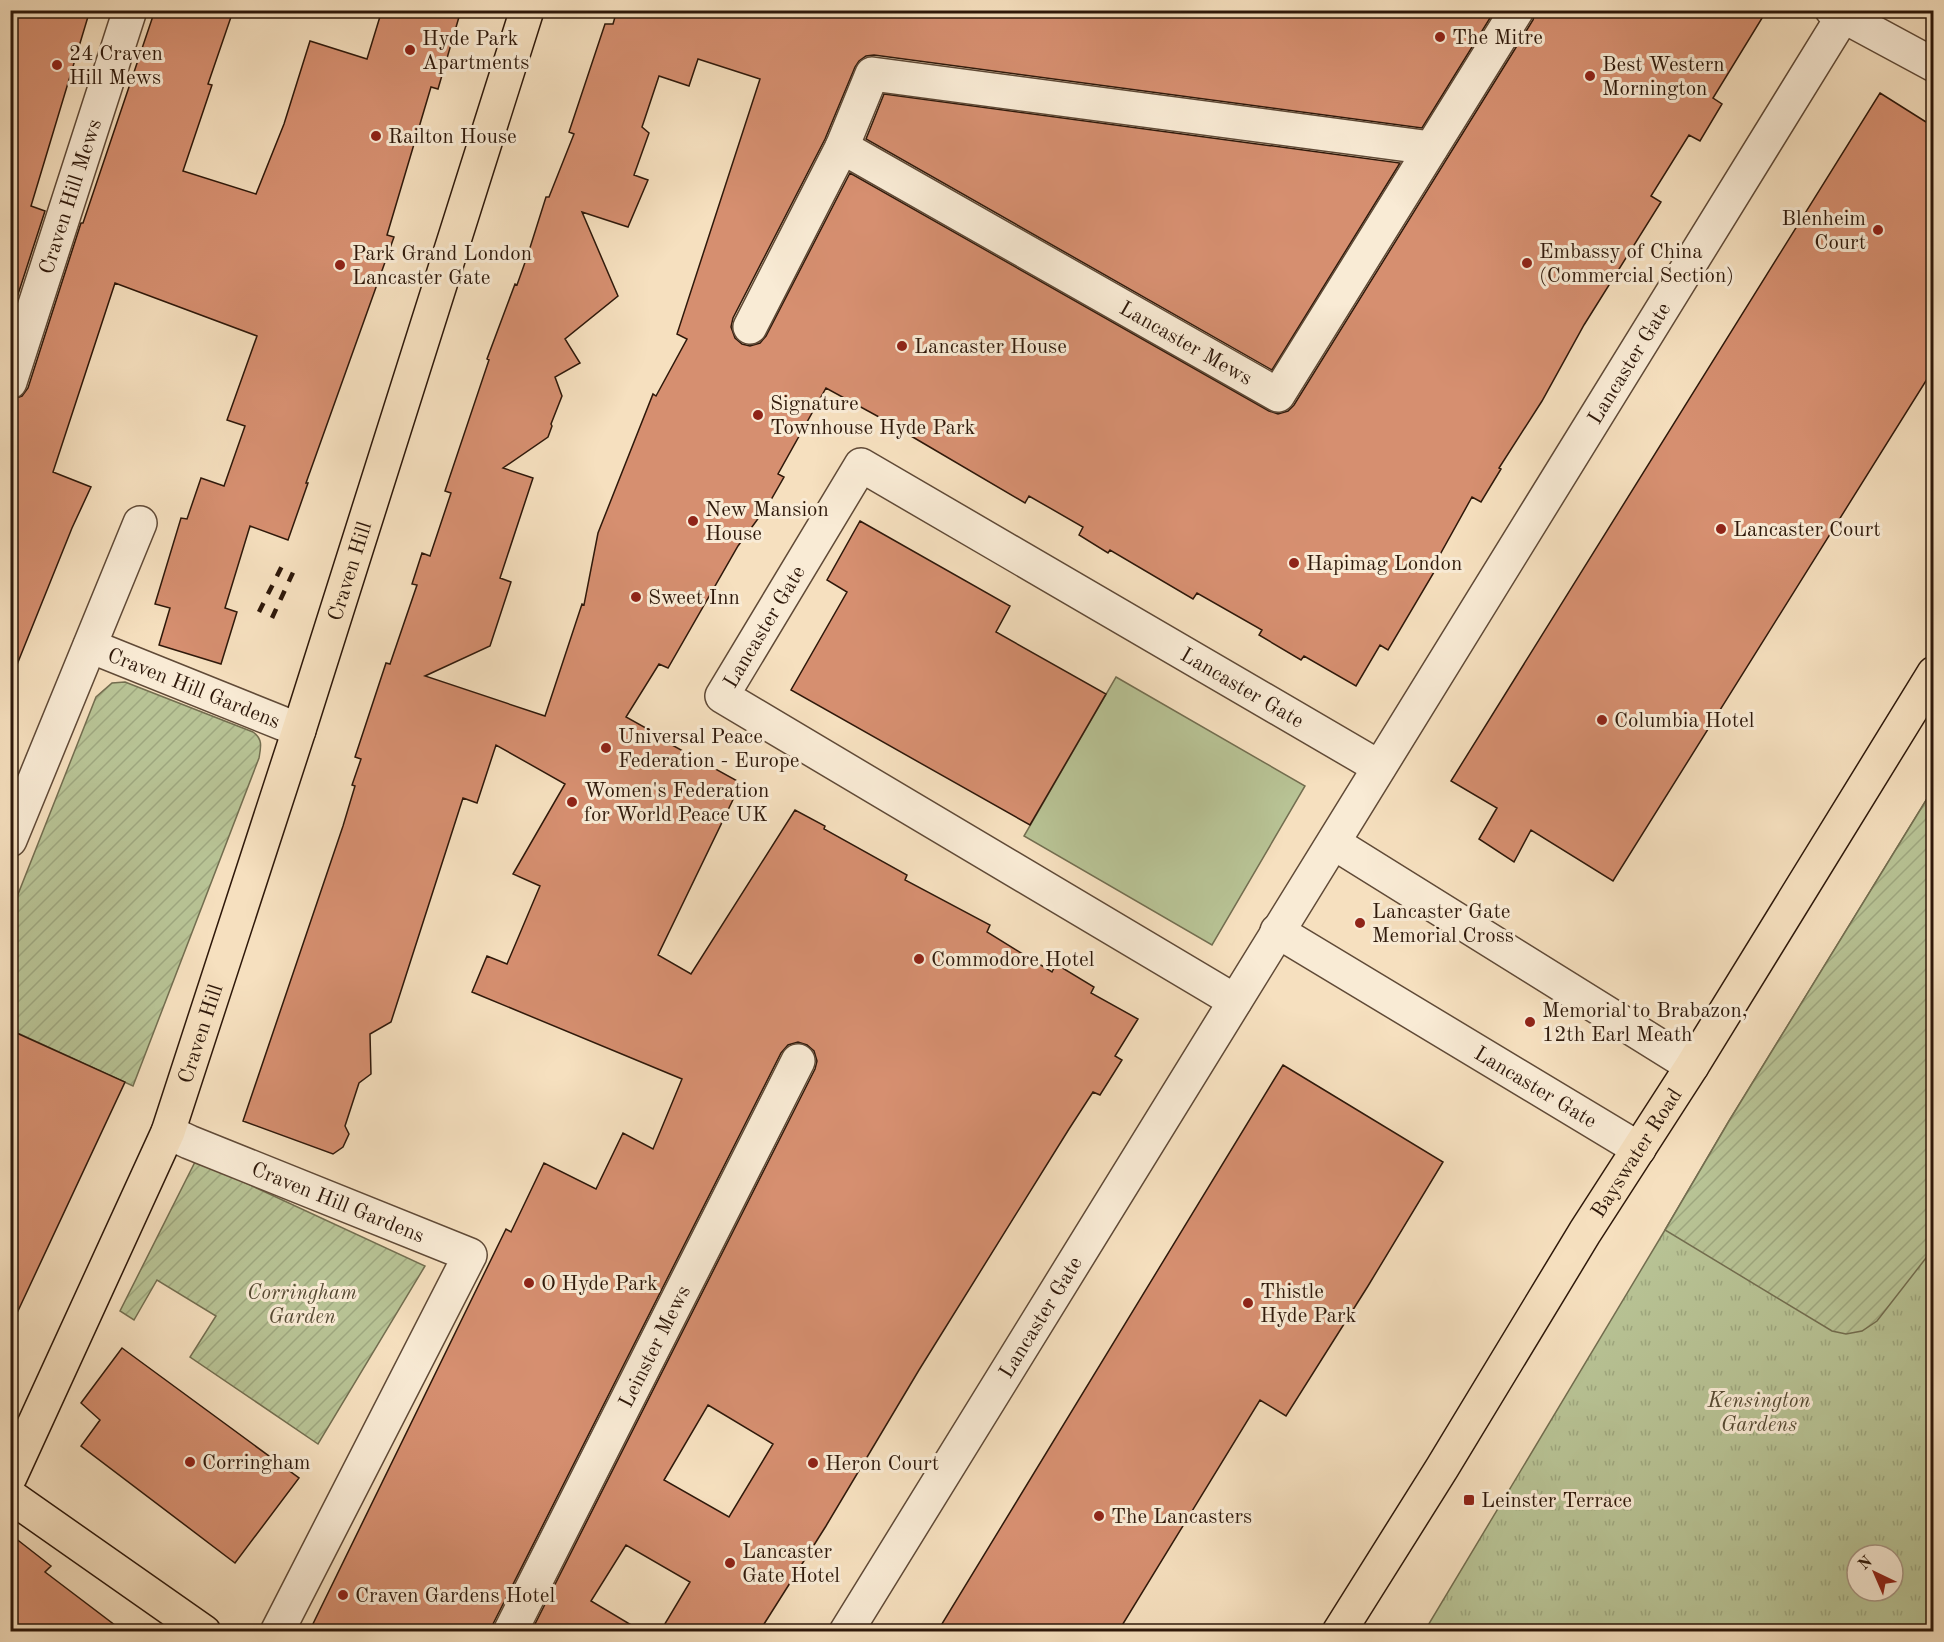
<svg xmlns="http://www.w3.org/2000/svg" width="1944" height="1642" viewBox="0 0 1944 1642" font-family="'Old Standard TT',serif">
	<style>
		.grass { fill: #b8c395; stroke: #736e50; stroke-width: 1.5 }
		.park { fill: url(#park-tufts); stroke: #736e50; stroke-width: 1.5; fill-rule: evenodd }
		.garden { fill: url(#garden-furrows); stroke: #736e50; stroke-width: 1.5 }
		.building { fill: #d68f70; stroke: #2e180a; stroke-width: 1.5; fill-rule: evenodd }
		.lines { fill: none; stroke-linecap: round; stroke-linejoin: round }
		.minor-casing { stroke: #604a37; stroke-width: 36 }
		.major-casing { stroke: #2e180a; stroke-width: 36 }
		.minor { stroke: #f9ebd5; stroke-width: 33 }
		.major { stroke: #f6e0bf; stroke-width: 33 }
		.rail { stroke: #2e180a; stroke-width: 4.5; stroke-dasharray: 10 10; stroke-linecap: butt }
		.poi-dot { fill: #8f2418; stroke: #f9ebd5; stroke-width: 2 }
		.labels { text-anchor: middle; stroke-width: 6; stroke-linejoin: round; paint-order: stroke }
		.poi-label { font-size: 21px; fill: #2e180a; stroke: #f9ebd5; text-anchor: start }
		.street-label { font-size: 21px; fill: #2e180a; stroke: #f9ebd5 }
		.park-label { font-size: 21px; font-style: italic; fill: #574b34; stroke: #f9ebd5 }
	</style>
	<defs>
		<pattern id="park-tufts" width="24" height="20" patternUnits="userSpaceOnUse" patternTransform="scale(1.5)"><rect width="24" height="20" fill="#b8c395"/><path d="M3 7l-1-3M5 7V3M7 7l1-3M15 17l-1-3M17 17v-4M19 17l1-3" fill="none" stroke="#9ea77f"/></pattern>
		<pattern id="garden-furrows" width="10" height="10" patternUnits="userSpaceOnUse" patternTransform="scale(1.5)"><rect width="10" height="10" fill="#b8c395"/><path d="M-1 1l2-2M0 10L10 0M9 11l2-2" fill="none" stroke="#9ea77f"/></pattern>
	</defs>
	<rect width="100%" height="100%" fill="#f6e0bf"/>
	<filter id="stains"><feTurbulence type="fractalNoise" baseFrequency=".00333" numOctaves="4"/><feColorMatrix values="0 0 0 0 .2 0 0 0 0 .09 0 0 0 0 .02 0 0 0 .5 -.17"/></filter>
	<radialGradient id="worn" r=".72"><stop offset=".6" stop-color="#630" stop-opacity="0"/><stop offset="1" stop-color="#630" stop-opacity=".3"/></radialGradient>
	<path class="grass" d="M 1116,677 L 1305,786 L 1212,945 L 1024,836 Z"/>
	<path class="park" d="M 1933,789 L 1933,1631 L 1424,1632 L 1665,1230 L 1729,1121 ZM 1857,1555 L 1893,1555 L 1893,1591 L 1857,1591 Z"/>
	<path class="garden" d="M 125,682 L 253,732 C 263,739 261,747 259,758 L 133,1086 L 11,1030 L 11,912 L 96,697 L 112,683 Z
		M 1933,789 L 1933,1249 L 1877,1321 L 1862,1331 L 1846,1334 L 1832,1331 L 1665,1230 L 1729,1121 Z
		M 196,1160 L 425,1266 L 318,1444 L 190,1357 L 216,1316 L 157,1280 L 134,1320 L 120,1311 Z"/>
	<path class="building" d="M 10,10 L 90,10 L 31,206 L 45,211 L 10,319 Z
		M 155,10 L 213,10 L 231,17 L 208,84 L 212,85 L 183,171 L 256,194 L 284,124 L 310,41 L 367,59 L 382,10 L 437,10 L 459,17 L 438,89 L 431,87 L 387,235 L 394,237 L 306,483 L 308,483 L 288,540 L 250,526 L 225,608 L 237,612 L 221,664 L 159,645 L 170,608 L 155,604 L 181,518 L 187,519 L 201,478 L 224,486 L 245,426 L 227,420 L 257,336 L 115,283 L 53,472 L 91,487 L 72,528 L 12,677 L 10,677 L 10,400 L 22,396 L 28,388 L 81,223 L 83,223 Z
		M 617,10 L 1495,10 L 1422,128 L 874,55 L 866,56 L 859,61 L 855,67 L 825,139 L 733,318 L 731,327 L 735,338 L 742,344 L 750,346 L 760,343 L 766,336 L 850,173 L 1269,411 L 1278,414 L 1288,411 L 1294,405 L 1533,20 L 1536,10 L 1767,10 L 1713,98 L 1722,104 L 1700,141 L 1689,135 L 1651,196 L 1661,202 L 1584,325 L 1542,401 L 1499,468 L 1501,469 L 1481,502 L 1472,497 L 1437,560 L 1440,562 L 1388,650 L 1380,645 L 1356,686 L 1304,656 L 1301,660 L 1259,635 L 1262,630 L 1197,593 L 1193,599 L 1110,550 L 1108,553 L 1079,535 L 1083,527 L 1029,496 L 1025,503 L 911,436 L 912,435 L 826,388 L 778,474 L 784,477 L 768,505 L 738,546 L 668,668 L 659,664 L 626,717 L 662,737 L 661,739 L 741,783 L 658,955 L 691,974 L 795,810 L 825,826 L 824,829 L 907,875 L 905,880 L 990,925 L 987,932 L 1052,972 L 1056,964 L 1094,987 L 1091,993 L 1138,1019 L 1115,1056 L 1122,1060 L 1100,1095 L 1093,1092 L 1069,1129 L 919,1370 L 826,1526 L 759,1632 L 660,1632 L 690,1582 L 626,1545 L 591,1601 L 643,1632 L 531,1632 L 815,1069 L 817,1061 L 814,1051 L 807,1045 L 798,1042 L 788,1045 L 781,1053 L 493,1624 L 492,1632 L 309,1632 L 506,1229 L 511,1232 L 544,1163 L 596,1189 L 623,1133 L 653,1149 L 682,1079 L 472,992 L 487,956 L 507,964 L 540,886 L 513,874 L 565,784 L 496,745 L 477,803 L 463,798 L 391,1022 L 370,1034 L 371,1074 L 359,1083 L 345,1126 L 349,1134 L 343,1147 L 333,1154 L 243,1121 L 343,826 L 355,786 L 352,785 L 361,759 L 355,757 L 386,663 L 390,664 L 417,585 L 412,584 L 422,553 L 430,556 L 451,493 L 445,491 L 489,360 L 487,359 L 515,284 L 517,285 L 528,254 L 546,197 L 549,197 L 574,134 L 569,132 L 605,24 L 613,24 ZM 698,59 L 760,79 L 677,334 L 687,339 L 656,396 L 653,394 L 598,533 L 584,605 L 582,604 L 545,716 L 425,676 L 490,646 L 511,582 L 500,578 L 533,478 L 503,468 L 548,437 L 552,426 L 551,424 L 562,396 L 555,377 L 580,363 L 565,339 L 618,296 L 582,212 L 628,227 L 648,180 L 634,175 L 649,133 L 642,127 L 659,76 L 689,86 ZM 708,1405 L 773,1444 L 729,1517 L 664,1480 Z
		M 1880,93 L 1934,127 L 1934,368 L 1613,881 L 1531,830 L 1514,862 L 1479,839 L 1497,808 L 1451,781 Z
		M 884,94 L 1400,163 L 1272,370 L 866,139 Z
		M 860,521 L 1010,606 L 996,632 L 1106,694 L 1030,825 L 791,690 L 847,592 L 827,580 Z
		M 10,1030 L 125,1082 L 10,1328 Z
		M 1283,1065 L 1443,1162 L 1368,1286 L 1286,1416 L 1260,1400 L 1118,1632 L 937,1632 Z
		M 122,1348 L 299,1478 L 235,1563 L 81,1446 L 100,1420 L 81,1403 Z
		M 10,1534 L 51,1566 L 45,1572 L 124,1632 L 10,1632 Z"/>
	<g class="lines">
		<g class="minor-casing">
			<g id="minor">
				<path d="M 1832,10 L 1934,65"/>
				<path id="s1" d="M 842,147 L 1278,395 L 1517,10"/>
				<path d="M 750,327 L 842,147 L 872,74 L 1431,148"/>
				<path id="s2" d="M 10,382 L 130,10"/>
				<path id="s3" d="M 90,646 L 299,730"/>
				<path d="M 10,840 L 140,523"/>
				<path d="M 1334,843 L 1692,1066"/>
				<path id="s4" d="M 1277,931 L 1639,1149"/>
				<path id="s5" d="M 1235,1001 L 722,696 L 861,465 L 1379,767"/>
				<path id="s6" d="M 168,1132 L 189,1142 L 470,1255 L 277,1632"/>
				<path id="s7" d="M 510,1632 L 798,1061"/>
				<path id="s8" d="M 846,1632 L 1843,16"/>
			</g>
		</g>
		<g class="major-casing">
			<g id="major">
				<path id="s9" d="M 10,1477 L 168,1132 L 299,730 L 527,10"/>
				<path d="M 10,1496 L 204,1632"/>
				<path id="s10" d="M 1339,1632 L 1442,1468 L 1585,1232 L 1692,1066 L 1934,673"/>
			</g>
		</g>
		<use href="#minor" class="minor"/>
		<use href="#major" class="major"/>
		<path class="rail" d="M 259,612 L 285,560
			M 272,618 L 296,566"/>
	</g>
	<g class="poi-dot">
		<circle cx="1440" cy="37" r="6"/>
		<circle cx="410" cy="50" r="6"/>
		<circle cx="57" cy="65" r="6"/>
		<circle cx="1590" cy="76" r="6"/>
		<circle cx="376" cy="136" r="6"/>
		<circle cx="1878" cy="230" r="6"/>
		<circle cx="1527" cy="263" r="6"/>
		<circle cx="340" cy="265" r="6"/>
		<circle cx="902" cy="346" r="6"/>
		<circle cx="758" cy="415" r="6"/>
		<circle cx="693" cy="521" r="6"/>
		<circle cx="1721" cy="529" r="6"/>
		<circle cx="1294" cy="563" r="6"/>
		<circle cx="636" cy="597" r="6"/>
		<circle cx="1602" cy="720" r="6"/>
		<circle cx="606" cy="748" r="6"/>
		<circle cx="572" cy="802" r="6"/>
		<circle cx="1360" cy="923" r="6"/>
		<circle cx="919" cy="959" r="6"/>
		<circle cx="1530" cy="1022" r="6"/>
		<circle cx="529" cy="1283" r="6"/>
		<circle cx="1248" cy="1303" r="6"/>
		<circle cx="190" cy="1462" r="6"/>
		<circle cx="813" cy="1463" r="6"/>
		<rect x="1463" y="1494" width="12" height="12" rx="3"/>
		<circle cx="1099" cy="1516" r="6"/>
		<circle cx="730" cy="1563" r="6"/>
		<circle cx="343" cy="1595" r="6"/>
	</g>
	<g class="labels">
		<g class="poi-label">
			<text x="1452" y="44">The Mitre</text>
			<text x="422" y="45">Hyde Park<tspan x="422" dy="24">Apartments</tspan></text>
			<text x="69" y="60">24 Craven<tspan x="69" dy="24">Hill Mews</tspan></text>
			<text x="1602" y="71">Best Western<tspan x="1602" dy="24">Mornington</tspan></text>
			<text x="388" y="143">Railton House</text>
			<text x="1866" y="225" text-anchor="end">Blenheim<tspan x="1866" dy="24">Court</tspan></text>
			<text x="1539" y="258">Embassy of China<tspan x="1539" dy="24">(Commercial Section)</tspan></text>
			<text x="352" y="260">Park Grand London<tspan x="352" dy="24">Lancaster Gate</tspan></text>
			<text x="914" y="353">Lancaster House</text>
			<text x="770" y="410">Signature<tspan x="770" dy="24">Townhouse Hyde Park</tspan></text>
			<text x="705" y="516">New Mansion<tspan x="705" dy="24">House</tspan></text>
			<text x="1733" y="536">Lancaster Court</text>
			<text x="1306" y="570">Hapimag London</text>
			<text x="648" y="604">Sweet Inn</text>
			<text x="1614" y="727">Columbia Hotel</text>
			<text x="618" y="743">Universal Peace<tspan x="618" dy="24">Federation - Europe</tspan></text>
			<text x="584" y="797">Women's Federation<tspan x="584" dy="24">for World Peace UK</tspan></text>
			<text x="1372" y="918">Lancaster Gate<tspan x="1372" dy="24">Memorial Cross</tspan></text>
			<text x="931" y="966">Commodore Hotel</text>
			<text x="1542" y="1017">Memorial to Brabazon,<tspan x="1542" dy="24">12th Earl Meath</tspan></text>
			<text x="541" y="1290">O Hyde Park</text>
			<text x="1260" y="1298">Thistle<tspan x="1260" dy="24">Hyde Park</tspan></text>
			<text x="202" y="1469">Corringham</text>
			<text x="825" y="1470">Heron Court</text>
			<text x="1481" y="1507">Leinster Terrace</text>
			<text x="1111" y="1523">The Lancasters</text>
			<text x="742" y="1558">Lancaster<tspan x="742" dy="24">Gate Hotel</tspan></text>
			<text x="355" y="1602">Craven Gardens Hotel</text>
		</g>
		<g class="street-label">
			<text dy="7" stroke="none"><textPath href="#s2" startOffset="195">Craven Hill Mews</textPath></text>
			<text dy="7" stroke="none"><textPath href="#s1" startOffset="396">Lancaster Mews</textPath></text>
			<text dy="7" stroke="none"><textPath href="#s8" startOffset="1491">Lancaster Gate</textPath></text>
			<text dy="7" stroke="none"><textPath href="#s9" startOffset="969">Craven Hill</textPath></text>
			<text dy="7" stroke="none"><textPath href="#s5" startOffset="678">Lancaster Gate</textPath></text>
			<text dy="7" stroke="none"><textPath href="#s5" startOffset="1308">Lancaster Gate</textPath></text>
			<text dy="7" stroke="none"><textPath href="#s3" startOffset="112">Craven Hill Gardens</textPath></text>
			<text dy="7" stroke="none"><textPath href="#s9" startOffset="483">Craven Hill</textPath></text>
			<text dy="7" stroke="none"><textPath href="#s4" startOffset="302">Lancaster Gate</textPath></text>
			<text dy="7" stroke="none"><textPath href="#s10" startOffset="564">Bayswater Road</textPath></text>
			<text dy="7" stroke="none"><textPath href="#s6" startOffset="184">Craven Hill Gardens</textPath></text>
			<text dy="7" stroke="none"><textPath href="#s8" startOffset="370">Lancaster Gate</textPath></text>
			<text dy="7" stroke="none"><textPath href="#s7" startOffset="320">Leinster Mews</textPath></text>
		</g>
		<g class="park-label">
			<text x="302" y="1299">Corringham<tspan x="302" dy="24">Garden</tspan></text>
			<text x="1759" y="1407">Kensington<tspan x="1759" dy="24">Gardens</tspan></text>
		</g>
	</g>
	<rect width="1944" height="1642" fill="none" stroke="#f6e0bf" stroke-width="36"/>
	<rect x="12" y="12" width="1920" height="1618" fill="none" stroke="#2e180a" stroke-width="3"/>
	<rect x="18" y="18" width="1908" height="1606" fill="none" stroke="#2e180a" stroke-width="1.5"/>
	<g transform="translate(1875 1573) rotate(316)"><circle r="28" fill="#f9ebd5" stroke="#a89784" stroke-width="1.5"/>
	<path d="M0-4.5L10 22L0 15L-10 22Z" fill="#8f2418"/>
	<text y="-9" font-size="16" font-weight="bold" text-anchor="middle" fill="#2e180a">N</text>
	</g>
	<rect width="100%" height="100%" filter="url(#stains)"/>
	<rect width="100%" height="100%" fill="url(#worn)"/>
</svg>
